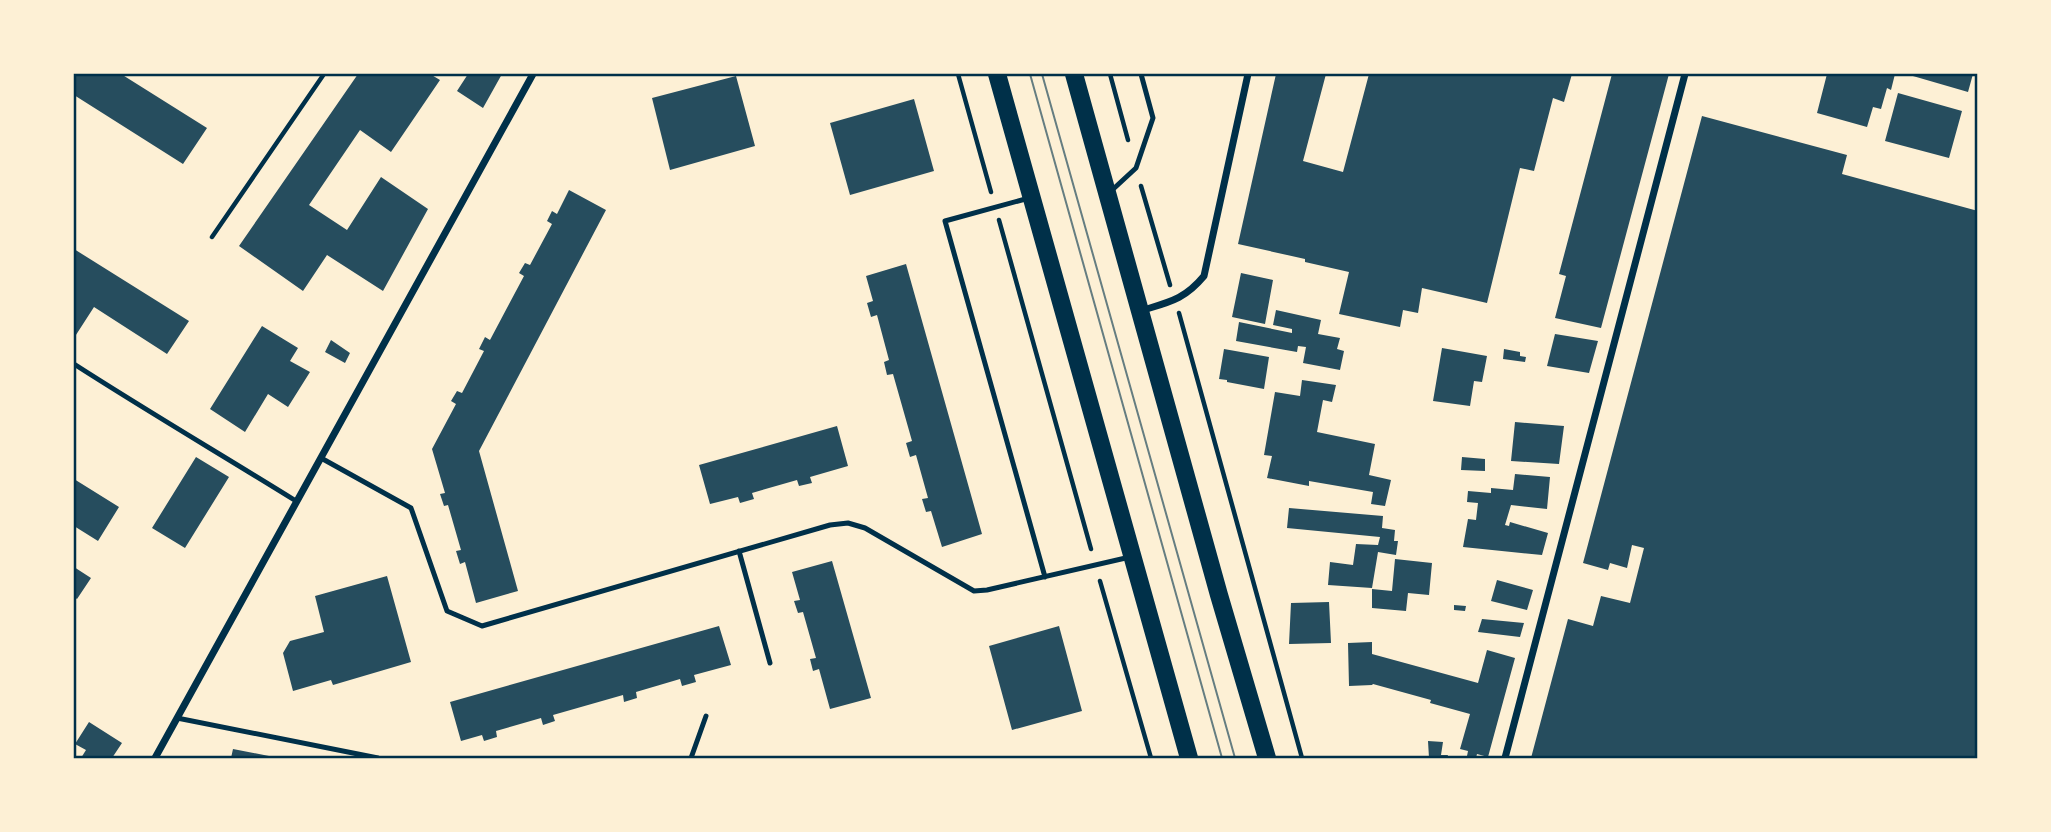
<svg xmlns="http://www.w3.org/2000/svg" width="2051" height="832" viewBox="0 0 2051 832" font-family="Jost,sans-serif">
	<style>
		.building { fill: #264d5e }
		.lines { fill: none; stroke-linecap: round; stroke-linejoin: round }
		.path { stroke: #003049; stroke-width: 4.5 }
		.service { stroke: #003049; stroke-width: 5 }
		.minor { stroke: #003049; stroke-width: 7 }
		.primary { stroke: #003049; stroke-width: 18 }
		.tram { stroke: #657d81; stroke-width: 2 }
		.neatline { fill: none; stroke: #003049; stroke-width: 2.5 }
	</style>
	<rect width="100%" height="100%" fill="#fdf0d5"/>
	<path class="building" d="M 74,74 L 121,74 L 207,128 L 183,164 L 74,95 Z
		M 358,74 L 430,74 L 440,80 L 391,152 L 360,130 L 309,205 L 347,230 L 381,177 L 428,209 L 383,291 L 327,255 L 303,291 L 239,246 Z
		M 468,74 L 502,74 L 483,108 L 457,91 Z
		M 1276,74 L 1326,74 L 1303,161 L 1343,172 L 1369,74 L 1572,74 L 1564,102 L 1553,98 L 1534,171 L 1520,168 L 1487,303 L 1422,288 L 1418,313 L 1403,310 L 1400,327 L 1339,314 L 1349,272 L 1305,262 L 1305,259 L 1238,244 Z
		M 1612,74 L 1669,74 L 1601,328 L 1555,318 L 1566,276 L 1559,274 Z
		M 1827,74 L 1895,74 L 1891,90 L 1887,88 L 1881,109 L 1873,107 L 1867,127 L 1817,113 Z
		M 1906,74 L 1973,74 L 1968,92 Z
		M 736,76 L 755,146 L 670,170 L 652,98 Z
		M 1898,93 L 1962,111 L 1949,158 L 1885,141 Z
		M 914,99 L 934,171 L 850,195 L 830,123 Z
		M 1702,116 L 1847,155 L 1842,174 L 1978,211 L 1978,758 L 1531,758 L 1568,619 L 1593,626 L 1601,596 L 1630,603 L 1644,548 L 1632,545 L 1627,568 L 1610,563 L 1608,570 L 1583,563 Z
		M 569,190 L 606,210 L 479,451 L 518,591 L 476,603 L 465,562 L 460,564 L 456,551 L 461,550 L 448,505 L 444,506 L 440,494 L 445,493 L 432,449 L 456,404 L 451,401 L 457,391 L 462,393 L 484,351 L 479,349 L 485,337 L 490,340 L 524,276 L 519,273 L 525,263 L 530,265 L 552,224 L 547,221 L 552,211 L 557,214 Z
		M 74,249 L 189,321 L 167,354 L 94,307 L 74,338 Z
		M 906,264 L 982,534 L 942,547 L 931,511 L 926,512 L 922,499 L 928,498 L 916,455 L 910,457 L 906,443 L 912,441 L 893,374 L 887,375 L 884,362 L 889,360 L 877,315 L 871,317 L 867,303 L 873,301 L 866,276 Z
		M 1241,273 L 1273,280 L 1265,324 L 1232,317 Z
		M 1276,310 L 1321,320 L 1318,334 L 1340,338 L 1337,349 L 1344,351 L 1340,370 L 1303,363 L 1306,347 L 1298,346 L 1297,352 L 1236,341 L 1239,322 L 1292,333 L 1292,329 L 1273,325 Z
		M 262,326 L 298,348 L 290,361 L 310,372 L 288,407 L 268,394 L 245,432 L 210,409 Z
		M 1555,334 L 1598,341 L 1589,373 L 1547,366 Z
		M 331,340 L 350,353 L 345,363 L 325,352 Z
		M 1442,348 L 1487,356 L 1482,382 L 1474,381 L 1470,406 L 1433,401 Z
		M 1224,349 L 1269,357 L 1264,389 L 1227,382 L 1227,380 L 1219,379 Z
		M 1504,349 L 1520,352 L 1520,356 L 1526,357 L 1525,362 L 1503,359 Z
		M 1302,380 L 1336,385 L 1332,402 L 1323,400 L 1317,432 L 1375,444 L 1369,475 L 1391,480 L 1385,506 L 1371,504 L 1373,492 L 1309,481 L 1309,486 L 1267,478 L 1272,456 L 1264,455 L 1275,392 L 1300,396 Z
		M 1515,422 L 1564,426 L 1559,464 L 1511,461 Z
		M 837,426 L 848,466 L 810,477 L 812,483 L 799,486 L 797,480 L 752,493 L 754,499 L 740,503 L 738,497 L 710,504 L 699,465 Z
		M 196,457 L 229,477 L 185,548 L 152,528 Z
		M 1462,457 L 1485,459 L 1485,471 L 1461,470 Z
		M 1515,474 L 1550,477 L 1547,509 L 1511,505 L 1505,525 L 1509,526 L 1510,522 L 1548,533 L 1542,555 L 1463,547 L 1468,519 L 1476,520 L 1478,503 L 1467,502 L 1468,491 L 1491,493 L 1491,488 L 1513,490 Z
		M 74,479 L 119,507 L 98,541 L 74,526 Z
		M 1289,508 L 1383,516 L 1382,528 L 1395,530 L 1394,541 L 1398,541 L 1396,555 L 1378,552 L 1372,588 L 1328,585 L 1330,562 L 1353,565 L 1356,544 L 1378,545 L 1380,537 L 1287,528 Z
		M 1395,559 L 1432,563 L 1429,595 L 1408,593 L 1406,611 L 1372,608 L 1372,589 L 1392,591 Z
		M 832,561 L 871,698 L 830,709 L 819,669 L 813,671 L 810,659 L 816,658 L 803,612 L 798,613 L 794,601 L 800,600 L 792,572 Z
		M 74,567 L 91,578 L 77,599 L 74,597 Z
		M 387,576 L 411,662 L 333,685 L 331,680 L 293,691 L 283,653 L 290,641 L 324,632 L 315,596 Z
		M 1497,580 L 1533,590 L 1527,610 L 1491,601 Z
		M 1329,602 L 1331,643 L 1289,644 L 1291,603 Z
		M 1454,605 L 1466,606 L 1465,611 L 1454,610 Z
		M 1482,619 L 1524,623 L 1520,637 L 1478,632 Z
		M 719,626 L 731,665 L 694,675 L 696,682 L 682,686 L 680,679 L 636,692 L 637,698 L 624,702 L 623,695 L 553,715 L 555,721 L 543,725 L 541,718 L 496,731 L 497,737 L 484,741 L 482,735 L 461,741 L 450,702 Z
		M 1059,626 L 1082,711 L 1012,730 L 989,646 Z
		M 1372,642 L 1372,654 L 1478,683 L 1487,650 L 1515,658 L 1488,757 L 1477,754 L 1476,758 L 1467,756 L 1468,751 L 1460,749 L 1470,714 L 1430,703 L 1431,700 L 1373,684 L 1372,685 L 1349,686 L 1348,643 Z
		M 89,722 L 122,743 L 112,758 L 81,758 L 86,750 L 75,744 Z
		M 1428,741 L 1443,742 L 1441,755 L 1448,755 L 1447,758 L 1429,758 Z
		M 233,749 L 274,757 L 274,758 L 231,758 Z"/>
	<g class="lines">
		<path class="path" d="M 958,74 L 991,192
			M 1110,74 L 1128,140
			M 1141,186 L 1170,285
			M 999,220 L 1091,549
			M 212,237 L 324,74
			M 1179,313 L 1302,758
			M 1100,581 L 1151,758"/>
		<path class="service" d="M 1110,192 L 1136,168 L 1153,118 L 1141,74
			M 1029,198 L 945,221 L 1045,577
			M 74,364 C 147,411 222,455 296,501
			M 321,458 L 411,508 L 447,611 L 482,626 L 830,525 L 848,523 L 865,528 L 974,591 L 987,590 L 1130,557
			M 739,551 L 770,663
			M 177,718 L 378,758
			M 691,758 L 706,716"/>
		<path class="minor" d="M 1140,311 C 1169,302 1184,300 1204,276 L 1248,74
			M 155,758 L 533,74
			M 1505,758 L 1685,74"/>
		<path class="primary" d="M 997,74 L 1189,758
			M 1074,74 L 1219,595 L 1267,758"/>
		<path class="tram" d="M 1030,74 L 1222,758
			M 1042,74 L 1235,758"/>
	</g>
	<rect width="2051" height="832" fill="none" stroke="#fdf0d5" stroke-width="150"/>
	<rect x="75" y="75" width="1901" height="682" class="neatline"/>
</svg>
